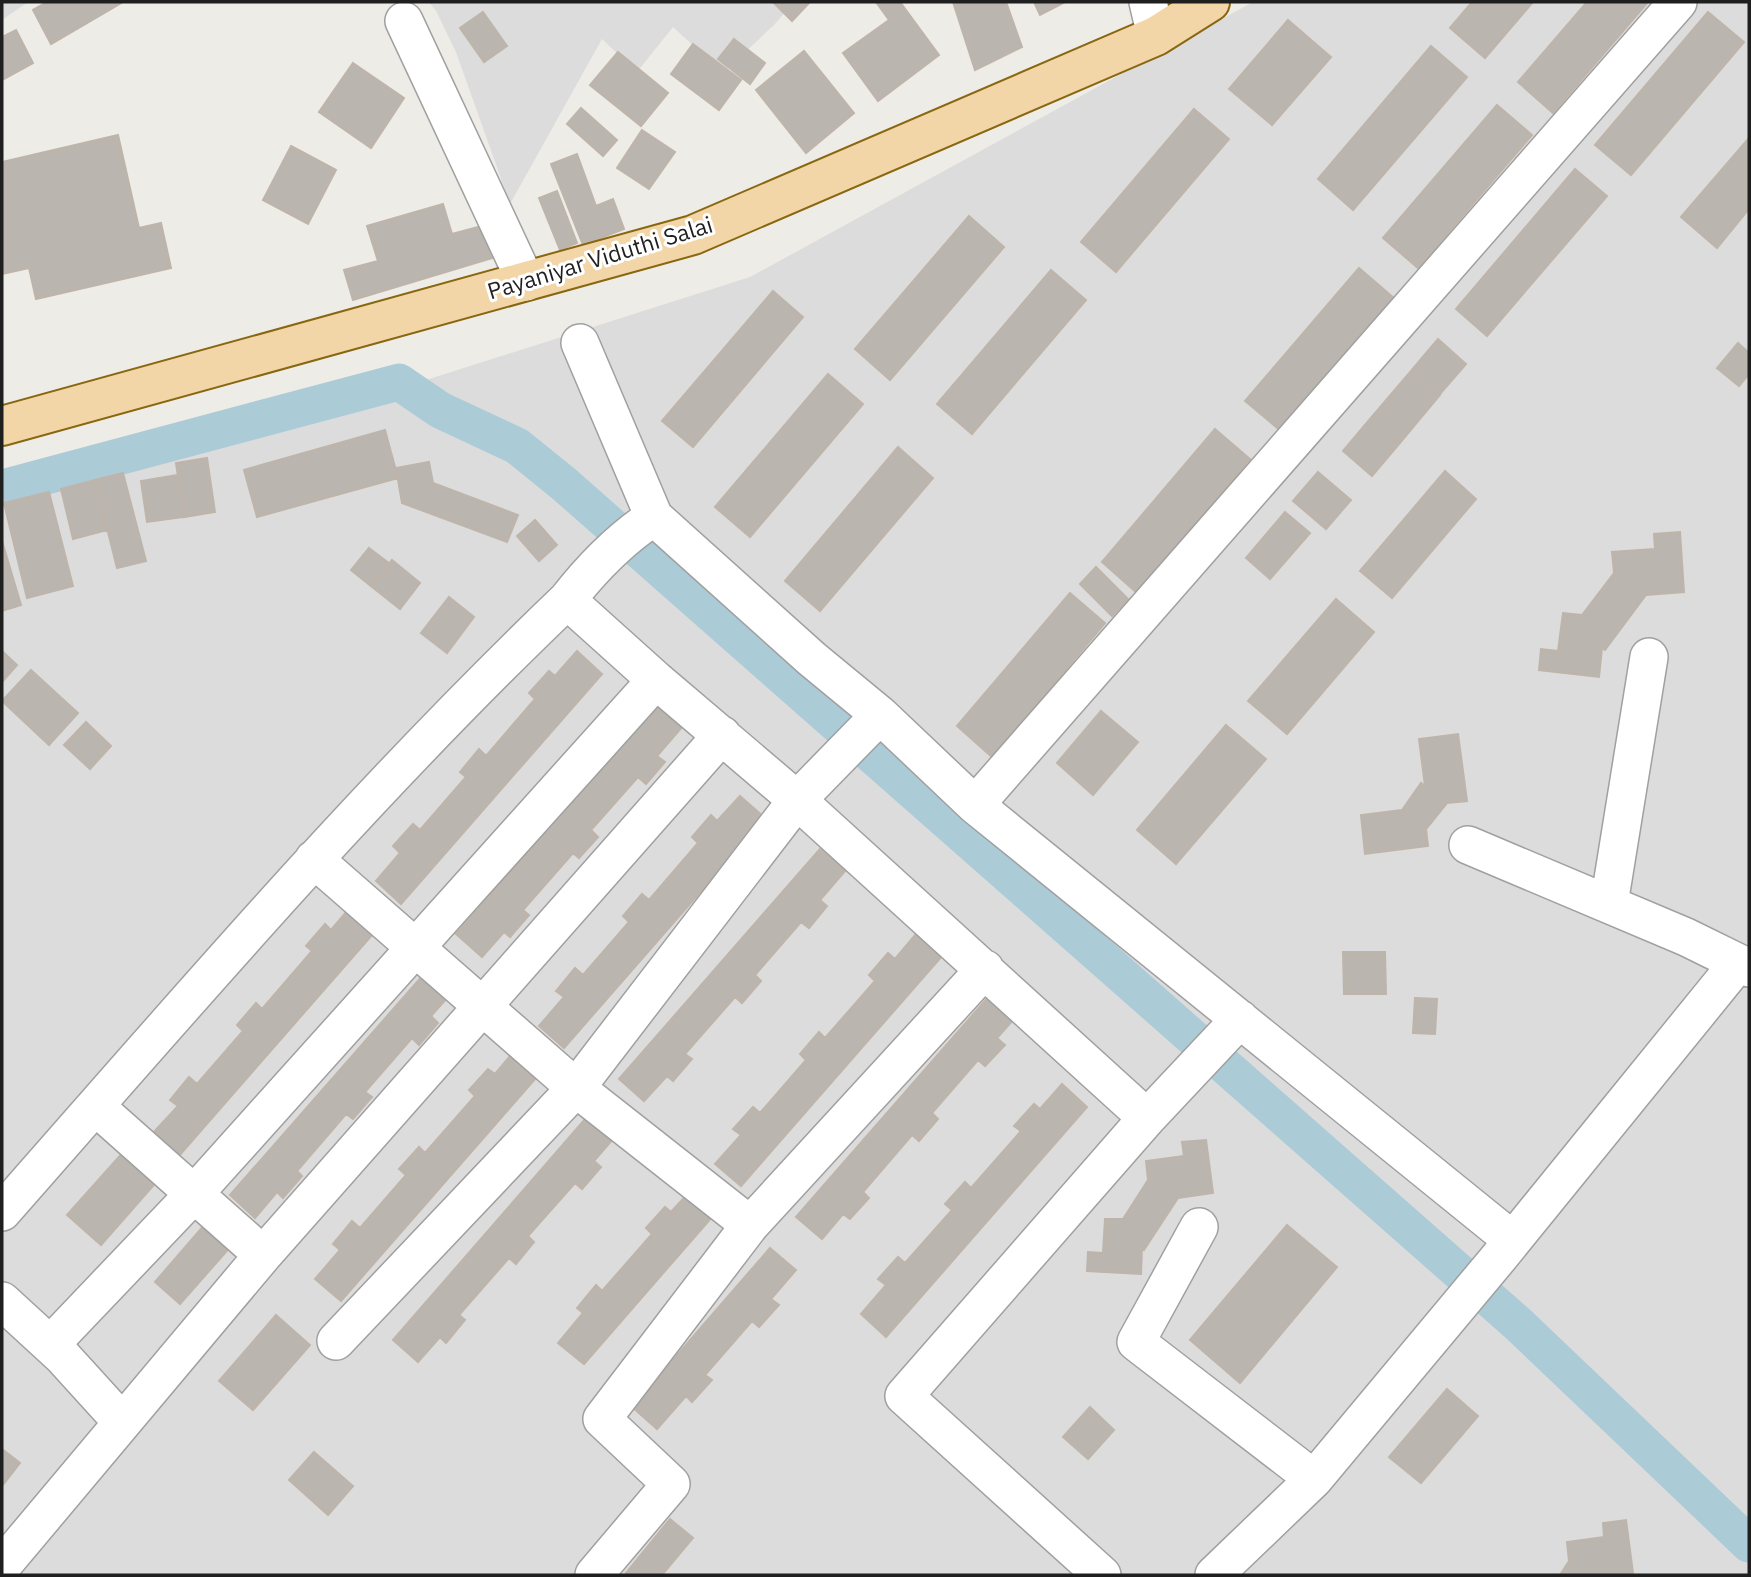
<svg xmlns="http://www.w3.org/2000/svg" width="1751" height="1577" viewBox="0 0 1751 1577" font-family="'IBM Plex Sans',sans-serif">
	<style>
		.residential { fill: #dcdcdc }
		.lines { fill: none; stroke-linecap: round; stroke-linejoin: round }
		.canal { stroke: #abcbd7; stroke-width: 37 }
		.building { fill: #bbb5af; stroke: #beb4aa; stroke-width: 2 }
		.street-casing { stroke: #a0a0a0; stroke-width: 40 }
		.primary-casing { stroke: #896710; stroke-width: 42 }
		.street { stroke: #fff; stroke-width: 37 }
		.primary { stroke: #f2d6a7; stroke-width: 38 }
		.labels { text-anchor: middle; stroke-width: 6; stroke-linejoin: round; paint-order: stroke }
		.street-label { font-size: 23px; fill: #1f1f1f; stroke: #fff }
	</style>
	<rect width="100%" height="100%" fill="#eeece6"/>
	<path class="residential" d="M 2,2 L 28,2 L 2,20 Z
		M 429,2 L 794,2 L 774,25 L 723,73 L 673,27 L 637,72 L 602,39 L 510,204 L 456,52 L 436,11 Z
		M 1253,2 L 1749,2 L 1749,1575 L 2,1575 L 2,499 L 55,481 L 342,412 L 426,380 L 750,277 Z"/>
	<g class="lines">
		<path class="canal" d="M 2,488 L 399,382 L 440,410 L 517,446 L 564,484 L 1517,1323 L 1749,1544"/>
	</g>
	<path class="building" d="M 47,2 L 123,2 L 51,44 L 33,10 Z
		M 773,2 L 810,2 L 792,21 Z
		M 876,2 L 900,2 L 939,55 L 878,101 L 843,53 L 889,20 Z
		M 953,2 L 1006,2 L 1022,47 L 975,70 Z
		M 1034,2 L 1065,2 L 1040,15 Z
		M 1472,2 L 1533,2 L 1485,58 L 1450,28 Z
		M 1587,2 L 1648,2 L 1553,113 L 1518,82 Z
		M 483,12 L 507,46 L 484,62 L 460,28 Z
		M 1708,12 L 1744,42 L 1631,175 L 1595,145 Z
		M 1288,20 L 1331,57 L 1272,125 L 1229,89 Z
		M 16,30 L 33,63 L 2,80 L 2,37 Z
		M 734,39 L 765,63 L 750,84 L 718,59 Z
		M 693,44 L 741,80 L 719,110 L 671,74 Z
		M 1431,46 L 1467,77 L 1353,210 L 1318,179 Z
		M 804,51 L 854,113 L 806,153 L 756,90 Z
		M 618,52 L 668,93 L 641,126 L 590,85 Z
		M 353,63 L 404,98 L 371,148 L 319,112 Z
		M 1497,105 L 1532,135 L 1418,268 L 1383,238 Z
		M 581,108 L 617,140 L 603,156 L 567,124 Z
		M 1194,109 L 1229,139 L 1116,272 L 1081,242 Z
		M 642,130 L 675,152 L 649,189 L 617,168 Z
		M 118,135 L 139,228 L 161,223 L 171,268 L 36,299 L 29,268 L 2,274 L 2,162 Z
		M 1749,138 L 1749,209 L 1717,248 L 1681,217 Z
		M 291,146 L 336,170 L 308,224 L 263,200 Z
		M 577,154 L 596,206 L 613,199 L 624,229 L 583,245 L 551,164 Z
		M 1575,169 L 1607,196 L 1487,336 L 1456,309 Z
		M 557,191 L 577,243 L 560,250 L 539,198 Z
		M 443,204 L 452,234 L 493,223 L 502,255 L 353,300 L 344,270 L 378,261 L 367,226 Z
		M 969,216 L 1004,247 L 890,380 L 855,349 Z
		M 1359,268 L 1394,298 L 1281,431 L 1245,401 Z
		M 1051,270 L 1086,300 L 972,434 L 937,404 Z
		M 773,291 L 803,317 L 693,447 L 662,421 Z
		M 1438,339 L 1466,364 L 1439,395 L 1411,371 Z
		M 1738,343 L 1749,353 L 1749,374 L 1739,386 L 1717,368 Z
		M 1411,371 L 1440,395 L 1399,444 L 1370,419 Z
		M 828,374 L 863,404 L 750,537 L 715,507 Z
		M 1370,419 L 1399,444 L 1372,476 L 1343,451 Z
		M 1215,429 L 1250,459 L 1137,593 L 1102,562 Z
		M 385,430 L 398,478 L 257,517 L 244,470 Z
		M 898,447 L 933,478 L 820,611 L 785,581 Z
		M 207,458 L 215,512 L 184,517 L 176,463 Z
		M 429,462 L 433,483 L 518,515 L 507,542 L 402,503 L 396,468 Z
		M 1445,471 L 1476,499 L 1392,598 L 1360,571 Z
		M 1318,472 L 1351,500 L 1326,529 L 1293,501 Z
		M 123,473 L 146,561 L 117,568 L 95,480 Z
		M 178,475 L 184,517 L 147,522 L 141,481 Z
		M 95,480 L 107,530 L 73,539 L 61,489 Z
		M 49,492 L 73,586 L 27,598 L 4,503 Z
		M 1285,512 L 1310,533 L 1270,579 L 1246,558 Z
		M 535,520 L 557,545 L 539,561 L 517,536 Z
		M 1680,532 L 1684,592 L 1646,595 L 1605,650 L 1602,648 L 1599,677 L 1539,670 L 1541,649 L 1558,651 L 1563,613 L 1582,615 L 1614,573 L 1612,552 L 1655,549 L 1654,534 Z
		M 2,541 L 21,605 L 2,611 Z
		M 369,548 L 390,564 L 371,586 L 351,570 Z
		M 392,560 L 420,583 L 400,609 L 371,586 Z
		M 1096,567 L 1128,599 L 1112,616 L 1080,584 Z
		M 1070,593 L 1105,623 L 992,757 L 957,726 Z
		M 449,597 L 474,617 L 447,653 L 421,633 Z
		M 1336,599 L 1374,632 L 1287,734 L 1248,701 Z
		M 2,651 L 17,665 L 2,682 Z
		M 577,651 L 602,674 L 401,904 L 376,881 L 400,853 L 393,846 L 413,824 L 420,830 L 466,777 L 460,772 L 479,749 L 486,756 L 535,699 L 529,693 L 549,671 L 555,676 Z
		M 31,670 L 78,713 L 49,745 L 2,701 Z
		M 657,704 L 682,727 L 657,756 L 665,762 L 646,784 L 638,777 L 591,830 L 598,837 L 579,858 L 573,853 L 523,910 L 529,915 L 510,937 L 504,932 L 482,957 L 456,934 Z
		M 1101,711 L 1138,742 L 1093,795 L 1057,763 Z
		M 86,722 L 111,746 L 90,769 L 64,745 Z
		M 1226,725 L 1266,759 L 1176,864 L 1137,830 Z
		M 1458,734 L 1467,801 L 1447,803 L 1426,829 L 1428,846 L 1365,854 L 1361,815 L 1402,810 L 1421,783 L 1425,786 L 1419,739 Z
		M 740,796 L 765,818 L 564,1048 L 539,1026 L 564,997 L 556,991 L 575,968 L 583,975 L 629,922 L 623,916 L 642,894 L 649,900 L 698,843 L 692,837 L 711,815 L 717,821 Z
		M 820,849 L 845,871 L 820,900 L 827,906 L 809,928 L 801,922 L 755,975 L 761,981 L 742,1003 L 735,997 L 685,1054 L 692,1059 L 673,1081 L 667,1076 L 644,1101 L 619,1079 Z
		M 353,904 L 379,927 L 178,1157 L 152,1134 L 178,1106 L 170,1100 L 189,1077 L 197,1084 L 243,1031 L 237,1025 L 256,1003 L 262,1009 L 312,951 L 306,946 L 325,924 L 331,930 Z
		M 916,934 L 942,956 L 741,1186 L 715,1164 L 741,1135 L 733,1129 L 753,1107 L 760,1113 L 806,1060 L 800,1054 L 819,1032 L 825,1038 L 875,981 L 869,975 L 888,953 L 895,959 Z
		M 1343,952 L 1385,952 L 1386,994 L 1344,994 Z
		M 431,966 L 456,988 L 431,1016 L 438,1023 L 419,1045 L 412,1038 L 365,1092 L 372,1097 L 353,1119 L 346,1114 L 297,1171 L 302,1176 L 283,1198 L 277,1192 L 255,1218 L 230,1195 Z
		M 997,987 L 1023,1009 L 997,1038 L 1005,1045 L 985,1066 L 978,1060 L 932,1113 L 938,1119 L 919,1141 L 912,1135 L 863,1192 L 869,1198 L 850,1219 L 843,1214 L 822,1239 L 796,1217 Z
		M 1415,998 L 1437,999 L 1435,1034 L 1413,1033 Z
		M 516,1049 L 542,1071 L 341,1301 L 315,1279 L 340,1250 L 333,1244 L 352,1221 L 360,1228 L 406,1175 L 399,1169 L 419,1147 L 425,1153 L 475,1096 L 469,1090 L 488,1069 L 495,1074 Z
		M 1062,1084 L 1087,1107 L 886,1337 L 861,1314 L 886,1285 L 878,1279 L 898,1257 L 905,1263 L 952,1210 L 945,1204 L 965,1182 L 971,1188 L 1021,1131 L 1014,1126 L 1034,1104 L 1040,1109 Z
		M 593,1110 L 619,1132 L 594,1161 L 601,1167 L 582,1189 L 575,1183 L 528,1236 L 534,1242 L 516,1264 L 509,1258 L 459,1315 L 465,1320 L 446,1343 L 440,1337 L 418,1362 L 393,1340 Z
		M 1206,1140 L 1213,1193 L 1178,1198 L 1144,1250 L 1142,1248 L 1141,1274 L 1087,1271 L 1088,1252 L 1103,1253 L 1105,1219 L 1123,1219 L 1148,1180 L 1146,1161 L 1184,1156 L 1182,1142 Z
		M 126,1149 L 159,1179 L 101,1245 L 67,1215 Z
		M 694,1187 L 719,1209 L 584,1364 L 558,1343 L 583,1313 L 577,1308 L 596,1285 L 602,1291 L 652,1234 L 646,1228 L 665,1207 L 671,1212 Z
		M 206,1223 L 232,1245 L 180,1304 L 155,1282 Z
		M 1287,1225 L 1337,1267 L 1240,1383 L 1190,1340 Z
		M 770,1248 L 796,1270 L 771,1299 L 779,1305 L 759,1327 L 752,1321 L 705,1375 L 712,1380 L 692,1402 L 686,1396 L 657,1429 L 632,1407 Z
		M 276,1315 L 310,1345 L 253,1410 L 219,1381 Z
		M 1447,1389 L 1478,1416 L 1421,1483 L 1389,1457 Z
		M 1090,1407 L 1114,1430 L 1088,1459 L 1063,1437 Z
		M 2,1449 L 20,1463 L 2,1486 Z
		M 314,1452 L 353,1486 L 328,1515 L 289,1480 Z
		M 670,1519 L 693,1538 L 662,1575 L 629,1575 L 626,1573 Z
		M 1626,1520 L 1633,1573 L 1560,1575 L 1569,1561 L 1567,1542 L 1604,1537 L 1603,1523 Z"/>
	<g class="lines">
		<g class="street-casing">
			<path id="street" d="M 1148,2 L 1156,36
				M 404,21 L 526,282
				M 580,343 L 654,517 C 620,539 592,568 567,600 L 656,680 L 797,800 L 1147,1118 L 904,1396 L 1102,1575
				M 654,517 L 812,659 L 880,715 L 975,805 L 1511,1239
				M 975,805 L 1678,2
				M 1468,845 L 1686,937 L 1749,968
				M 314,859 L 576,1088 L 750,1225
				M 1609,904 L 1649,657
				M 95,1106 L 263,1255
				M 1147,1118 L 1240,1019
				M 2,1212 C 185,1004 366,792 567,600
				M 1199,1227 L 1136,1342 L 1314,1479
				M 2,1301 L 62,1356 L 122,1422
				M 336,1341 L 576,1088 L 797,800 L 880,715
				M 50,1345 L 194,1194 L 656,680
				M 2,1566 L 263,1255 L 722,735
				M 594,1575 L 671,1484 L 602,1419 L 750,1225 L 985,969
				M 1214,1575 L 1314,1479 L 1496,1261 L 1738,963"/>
		</g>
		<g class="primary-casing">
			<path id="primary" d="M 2,426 L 693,235 L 1156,36 L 1210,2"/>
		</g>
		<use href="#street" class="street"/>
		<use href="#primary" class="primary"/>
	</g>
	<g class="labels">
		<g class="street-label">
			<text transform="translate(600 258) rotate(-17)" y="8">Payaniyar Viduthi Salai</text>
		</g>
	</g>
	<rect width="1751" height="1577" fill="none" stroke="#1f1f1f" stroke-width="7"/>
</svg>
